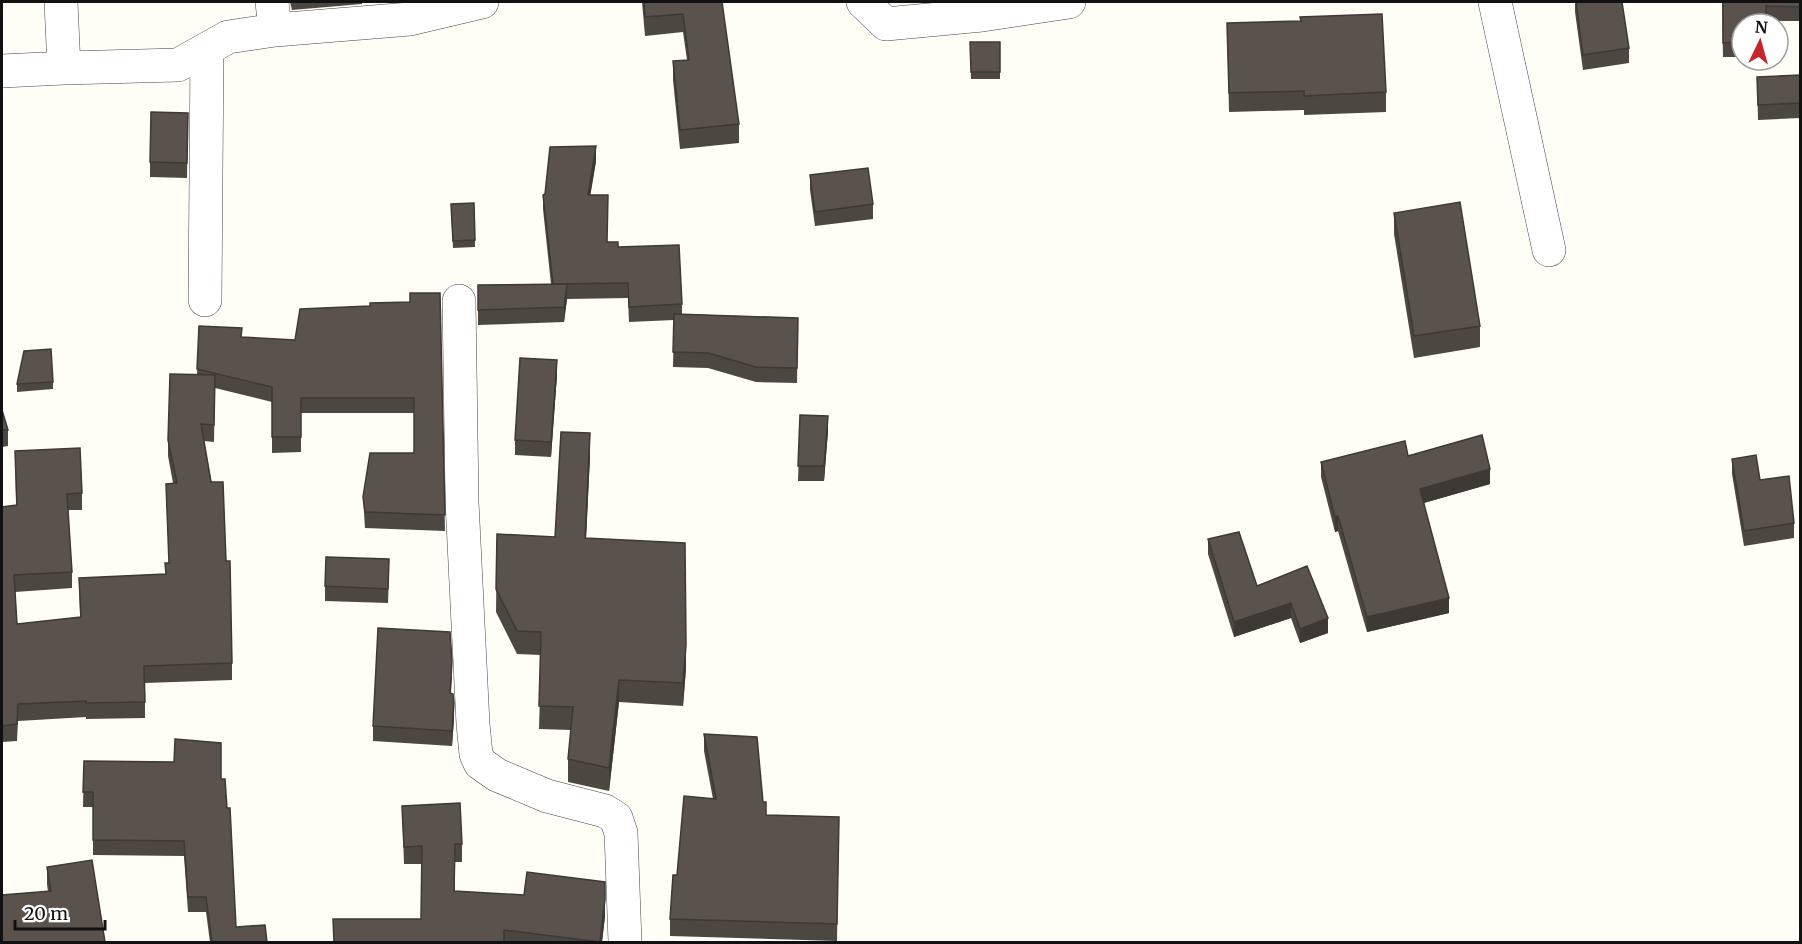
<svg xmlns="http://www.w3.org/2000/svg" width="1802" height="944" viewBox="0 0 1802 944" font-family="Merriweather,serif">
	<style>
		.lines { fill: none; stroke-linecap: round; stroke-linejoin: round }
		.minor-casing { stroke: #444; stroke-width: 34 }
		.minor { stroke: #fff; stroke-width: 33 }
		.wall { fill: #4d4742 }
		.shaded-wall { fill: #3f3936 }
		.building { fill: #5a524d; stroke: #3f3936; stroke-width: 1.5 }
	</style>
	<rect width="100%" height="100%" fill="#fffdf5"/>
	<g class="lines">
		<g class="minor-casing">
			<path id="minor" d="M 61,2 L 64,68
				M 272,2 L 275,30
				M 863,2 L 886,24 L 982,15 L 1069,2
				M 1495,2 L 1549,250
				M 2,71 L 64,68 L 178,65 L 228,37 L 275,30 L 410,19 L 482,2
				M 205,300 L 207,49
				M 459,301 L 462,502 L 473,724 L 476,754 L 480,763 L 497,775 L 547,796 L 605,811 L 616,818 L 621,833 L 625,942"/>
		</g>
		<use href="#minor" class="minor"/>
	</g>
	<path class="wall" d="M 290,2 L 362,2 L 362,4 L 292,10 Z
		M 642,2 L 722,2 L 739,124 L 739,143 L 680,149 L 673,80 L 673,61 L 687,60 L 683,32 L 645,36 Z
		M 890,2 L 918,2 L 891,3 Z
		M 1575,2 L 1622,2 L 1629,48 L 1629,63 L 1583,70 L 1575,12 Z
		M 1722,2 L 1800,2 L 1800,21 L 1766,21 L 1742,24 L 1742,57 L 1723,57 Z
		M 1227,23 L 1386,92 L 1386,112 L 1304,115 L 1304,110 L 1229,112 Z
		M 970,42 L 1000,42 L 1000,79 L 971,79 Z
		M 1800,75 L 1800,118 L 1758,120 L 1757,77 Z
		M 188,113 L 187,178 L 150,177 L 150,162 Z
		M 596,161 L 590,195 L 607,242 L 618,247 L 682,304 L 682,314 L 798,318 L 797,383 L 756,382 L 708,368 L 673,367 L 674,320 L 629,322 L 628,298 L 567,299 L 564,322 L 478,325 L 478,285 L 551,284 L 543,209 L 543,195 L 545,194 Z
		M 810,175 L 873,204 L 873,219 L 815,226 L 810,190 Z
		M 451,211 L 475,240 L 475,247 L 453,248 Z
		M 1394,213 L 1480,326 L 1480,347 L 1414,358 L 1394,234 Z
		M 440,293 L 445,531 L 365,528 L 363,497 L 414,453 L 414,413 L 301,413 L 301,452 L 272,453 L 272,402 L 215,388 L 214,442 L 204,441 L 226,561 L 232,663 L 232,680 L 145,683 L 145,718 L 86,719 L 86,717 L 18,721 L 17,741 L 2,742 L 2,507 L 16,505 L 15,451 L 82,493 L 82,510 L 68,510 L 72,572 L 72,588 L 15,592 L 17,624 L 80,617 L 79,578 L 165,574 L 169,563 L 166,484 L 173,483 L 168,456 L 168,440 L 197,374 L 199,326 L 242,337 L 295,340 L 370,306 L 410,302 Z
		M 557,375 L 551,457 L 515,455 L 515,440 Z
		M 53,382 L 53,389 L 17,392 L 17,384 Z
		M 2,410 L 8,430 L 8,446 L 2,447 Z
		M 800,415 L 828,431 L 824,481 L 798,481 Z
		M 590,456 L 586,538 L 686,668 L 683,706 L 619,702 L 609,791 L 568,782 L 568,759 L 571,730 L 539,729 L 541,655 L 517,654 L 496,612 L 497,534 L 555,537 Z
		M 1408,456 L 1490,484 L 1424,503 L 1449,613 L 1367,632 L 1338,531 L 1335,532 L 1321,477 L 1321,462 Z
		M 1732,459 L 1760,480 L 1794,523 L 1794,538 L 1744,546 L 1732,474 Z
		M 1208,539 L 1257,586 L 1307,566 L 1328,633 L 1300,643 L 1291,618 L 1234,637 L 1208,554 Z
		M 389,574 L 388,603 L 325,601 L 325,586 Z
		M 452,676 L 451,693 L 454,718 L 452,746 L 373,741 L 373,726 Z
		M 704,734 L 763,802 L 766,815 L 839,817 L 837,941 L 670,936 L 670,919 L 677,875 L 713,799 L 704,751 Z
		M 84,761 L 221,779 L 236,927 L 267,942 L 210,942 L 206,912 L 188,912 L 184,856 L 93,855 L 93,807 L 83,807 Z
		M 402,806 L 462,844 L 462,862 L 455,862 L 455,891 L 605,916 L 602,942 L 334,942 L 421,919 L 422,864 L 404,864 Z
		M 47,867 L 105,942 L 48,892 L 47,884 Z"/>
	<path class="shaded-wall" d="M 596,146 L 596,161 L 588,210 L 588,195 Z
		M 567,284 L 567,299 L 564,322 L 564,307 Z
		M 557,360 L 557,375 L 551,457 L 551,442 Z
		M 828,416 L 828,431 L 824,481 L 824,466 Z
		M 590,433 L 590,456 L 585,561 L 585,538 Z
		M 1490,469 L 1490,484 L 1420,504 L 1420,489 Z
		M 1338,516 L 1338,531 L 1335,532 L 1335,517 Z
		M 1449,598 L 1449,613 L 1367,632 L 1367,617 Z
		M 1291,603 L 1291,618 L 1234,637 L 1234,622 Z
		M 1328,618 L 1328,633 L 1300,643 L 1300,629 Z
		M 686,645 L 686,668 L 683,706 L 683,683 Z
		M 619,680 L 619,702 L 609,791 L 609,768 Z
		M 454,703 L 454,718 L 452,746 L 452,731 Z
		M 605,899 L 605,916 L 602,942 L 600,942 Z"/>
	<path class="building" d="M 644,2 L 722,2 L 739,124 L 680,130 L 673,61 L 689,60 L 683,14 L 645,17 Z
		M 1576,2 L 1622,2 L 1629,48 L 1583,55 Z
		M 1723,2 L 1800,2 L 1800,7 L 1766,6 L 1766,24 L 1742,24 L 1742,42 L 1723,43 Z
		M 1382,14 L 1386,92 L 1304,96 L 1304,91 L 1229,93 L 1227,23 L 1301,21 L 1300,17 Z
		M 970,42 L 1000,42 L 1000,72 L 971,72 Z
		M 1800,75 L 1800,103 L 1758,105 L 1757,77 Z
		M 151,112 L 188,113 L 187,163 L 150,162 Z
		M 596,146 L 588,195 L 608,195 L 607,242 L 618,242 L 618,247 L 679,245 L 682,304 L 629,307 L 628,283 L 553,284 L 543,195 L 545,194 L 550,147 Z
		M 868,168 L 873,204 L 815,212 L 810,175 Z
		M 1460,202 L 1480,326 L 1414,336 L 1394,213 Z
		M 474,203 L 475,240 L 453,241 L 451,204 Z
		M 567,284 L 564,307 L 478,310 L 478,285 Z
		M 410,293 L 440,293 L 445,515 L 365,512 L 363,497 L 370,453 L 414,453 L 414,398 L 301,398 L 301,437 L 272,437 L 272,387 L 197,369 L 199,326 L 242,328 L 241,337 L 295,340 L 300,309 L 370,306 L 370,303 L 410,302 Z
		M 674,314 L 798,318 L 797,368 L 756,367 L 708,353 L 673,352 Z
		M 51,349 L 53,382 L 17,384 L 24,351 Z
		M 520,358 L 557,360 L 551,442 L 515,440 Z
		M 170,374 L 215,375 L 214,425 L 201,424 L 211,482 L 223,482 L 226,561 L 230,561 L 232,663 L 144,666 L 145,702 L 86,703 L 86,701 L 18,704 L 17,724 L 2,726 L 2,507 L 17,505 L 15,451 L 80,448 L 82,493 L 67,494 L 72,572 L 14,575 L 17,624 L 81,617 L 79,578 L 166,574 L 165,563 L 169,563 L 166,484 L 177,483 L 168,440 Z
		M 2,410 L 8,430 L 2,430 Z
		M 800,415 L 828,416 L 824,466 L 798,466 Z
		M 561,432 L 590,433 L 585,538 L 685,543 L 686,645 L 683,683 L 619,680 L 609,768 L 568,759 L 573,707 L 539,706 L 541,632 L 517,631 L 496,589 L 497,534 L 555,537 Z
		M 1482,435 L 1490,469 L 1420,489 L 1449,598 L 1367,617 L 1338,516 L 1335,517 L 1321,462 L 1405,441 L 1408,456 Z
		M 1756,455 L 1760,480 L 1789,476 L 1794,523 L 1744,531 L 1732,459 Z
		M 1239,532 L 1257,586 L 1307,566 L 1328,618 L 1300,629 L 1291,603 L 1234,622 L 1208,539 Z
		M 326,557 L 389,559 L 388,589 L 325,586 Z
		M 378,628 L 450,632 L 452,661 L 450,693 L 453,694 L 454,703 L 452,731 L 373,726 Z
		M 704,734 L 757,737 L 763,802 L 766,802 L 766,815 L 839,817 L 837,924 L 670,919 L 673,875 L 677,875 L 684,796 L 716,799 Z
		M 175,739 L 221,743 L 221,779 L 225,779 L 227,808 L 230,808 L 236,927 L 265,925 L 267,942 L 212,942 L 206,897 L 188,897 L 184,841 L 93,840 L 93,792 L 83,792 L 84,761 L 174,762 Z
		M 460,803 L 462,844 L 455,844 L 454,891 L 524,895 L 527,872 L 605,882 L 605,899 L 600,942 L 504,930 L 504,942 L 334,942 L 333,919 L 421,919 L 422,846 L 404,847 L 402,806 Z
		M 92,860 L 105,942 L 2,942 L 2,895 L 51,891 L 47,867 Z"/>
	<rect width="1802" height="944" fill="none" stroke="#111111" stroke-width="6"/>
	<g transform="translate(1760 42) rotate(5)"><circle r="28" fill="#ffffff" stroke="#a0a0a0" stroke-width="1.5"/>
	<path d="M0-4.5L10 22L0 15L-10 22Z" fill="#c4262e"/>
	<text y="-9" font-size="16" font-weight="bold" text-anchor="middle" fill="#111111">N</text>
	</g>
	<path d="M15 920v9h90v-9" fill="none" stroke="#111111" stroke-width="3"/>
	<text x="24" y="920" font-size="18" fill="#111111" stroke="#ffffff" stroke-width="4.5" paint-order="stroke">20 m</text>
</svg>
